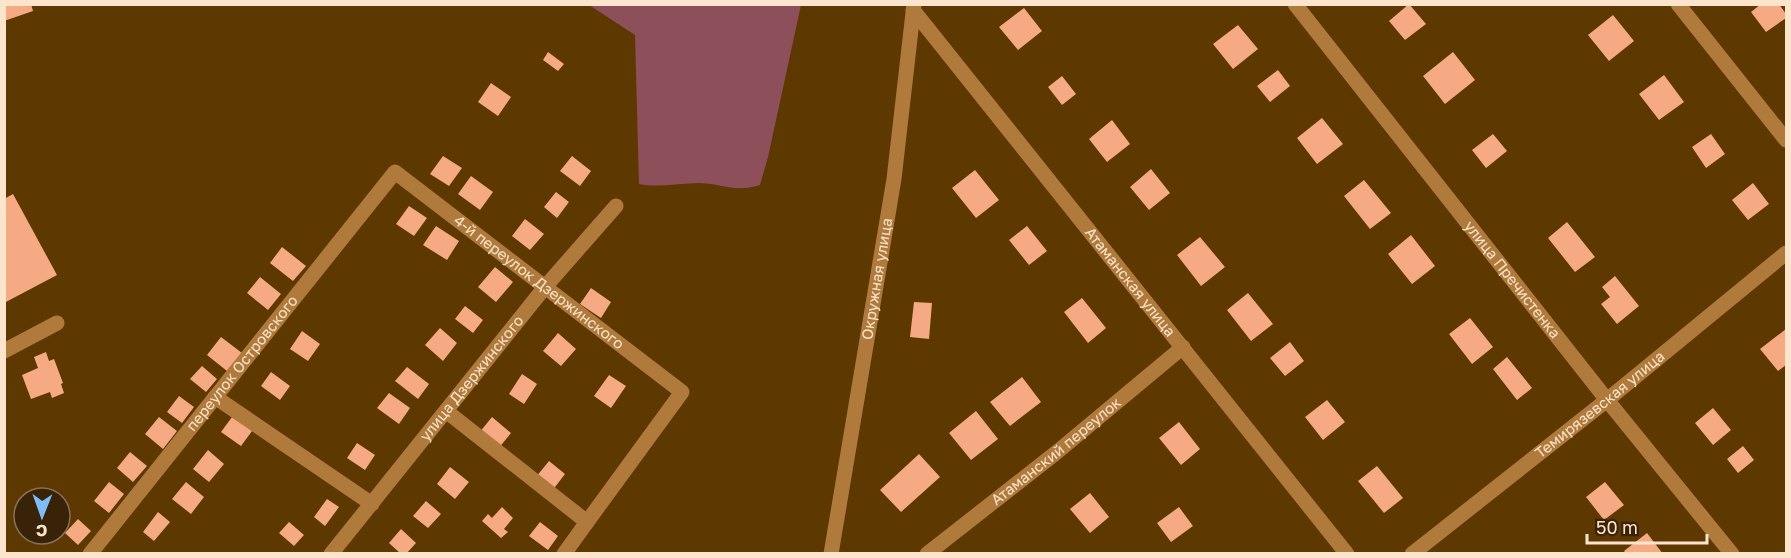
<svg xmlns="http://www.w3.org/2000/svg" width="1791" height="558" viewBox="0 0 1791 558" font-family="'Golos Text',sans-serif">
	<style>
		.green { fill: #8d505b }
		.building { fill: #f5aa83 }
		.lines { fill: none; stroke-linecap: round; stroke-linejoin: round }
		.minor { stroke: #af7a3c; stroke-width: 15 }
		.labels { text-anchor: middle; stroke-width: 6; stroke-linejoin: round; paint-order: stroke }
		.street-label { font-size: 15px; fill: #fde5cd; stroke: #392308 }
	</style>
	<rect width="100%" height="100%" fill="#5e3801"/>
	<path class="green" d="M 589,5 L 801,5 L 768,157 L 760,185 C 735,193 724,184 700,183 C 679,183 659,188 639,184 L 635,35 Z"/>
	<path class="building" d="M 4,4 L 31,4 L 33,11 L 4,21 Z
		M 1409,4 L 1426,24 L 1405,40 L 1389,21 Z
		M 1761,4 L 1779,4 L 1786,14 L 1786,18 L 1766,32 L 1751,12 Z
		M 1024,8 L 1042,31 L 1018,50 L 999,27 Z
		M 1613,15 L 1634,41 L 1609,61 L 1588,35 Z
		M 1238,25 L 1258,49 L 1233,69 L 1213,44 Z
		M 548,52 L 564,64 L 558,71 L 543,60 Z
		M 1453,52 L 1475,80 L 1445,104 L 1423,76 Z
		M 1278,70 L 1290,86 L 1270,102 L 1257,86 Z
		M 1664,75 L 1684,102 L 1659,120 L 1639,94 Z
		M 1062,76 L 1076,94 L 1062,105 L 1048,87 Z
		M 491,83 L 511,97 L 498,116 L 478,102 Z
		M 1322,118 L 1343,144 L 1317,164 L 1297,138 Z
		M 1112,120 L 1130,144 L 1107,162 L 1089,139 Z
		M 1493,134 L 1507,151 L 1486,168 L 1472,150 Z
		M 1711,134 L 1725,154 L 1706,168 L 1692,147 Z
		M 443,156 L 462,168 L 449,186 L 430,174 Z
		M 572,156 L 591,171 L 580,186 L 560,171 Z
		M 1151,169 L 1170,193 L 1149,210 L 1130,187 Z
		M 975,170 L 999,200 L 976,218 L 952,188 Z
		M 471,176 L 493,192 L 480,210 L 458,194 Z
		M 1364,180 L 1391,213 L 1370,229 L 1344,196 Z
		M 1753,183 L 1769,204 L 1748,220 L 1732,200 Z
		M 556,192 L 569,202 L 557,218 L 544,207 Z
		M 13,194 L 57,275 L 4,303 L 4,199 Z
		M 409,206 L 427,218 L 414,236 L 396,224 Z
		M 525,219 L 544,234 L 530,250 L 512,236 Z
		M 1567,222 L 1595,257 L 1575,272 L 1548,238 Z
		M 436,226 L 459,241 L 447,260 L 423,245 Z
		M 1027,226 L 1047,251 L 1029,265 L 1009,240 Z
		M 1411,235 L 1435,266 L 1412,284 L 1388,254 Z
		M 1200,237 L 1225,267 L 1201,286 L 1177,255 Z
		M 282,247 L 306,266 L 293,281 L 270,263 Z
		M 495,267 L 513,282 L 496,302 L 478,287 Z
		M 1615,276 L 1639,306 L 1617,324 L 1601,304 L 1610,297 L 1602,287 Z
		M 260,277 L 281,294 L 268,310 L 247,293 Z
		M 591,288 L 611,302 L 601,318 L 580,304 Z
		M 1248,293 L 1273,324 L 1251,341 L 1227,310 Z
		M 1082,298 L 1106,328 L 1088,343 L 1064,312 Z
		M 914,302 L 932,303 L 929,339 L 910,337 Z
		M 465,306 L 483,320 L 473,333 L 455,319 Z
		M 1470,318 L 1493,347 L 1472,364 L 1449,334 Z
		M 440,328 L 457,343 L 443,361 L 425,345 Z
		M 1786,329 L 1786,365 L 1778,371 L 1760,349 Z
		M 302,331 L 320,344 L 308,361 L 290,349 Z
		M 558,333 L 576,349 L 561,366 L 543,351 Z
		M 221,337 L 242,353 L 227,371 L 207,355 Z
		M 1290,342 L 1304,361 L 1285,376 L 1270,358 Z
		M 46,352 L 49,361 L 54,359 L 63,383 L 61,384 L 64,393 L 52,398 L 50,392 L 31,399 L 22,375 L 38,368 L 34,357 Z
		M 1507,357 L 1532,388 L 1517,400 L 1493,369 Z
		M 202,366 L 217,379 L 206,392 L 190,379 Z
		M 407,367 L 429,384 L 418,399 L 395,381 Z
		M 271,372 L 290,386 L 280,400 L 261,386 Z
		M 522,374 L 537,384 L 524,404 L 509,394 Z
		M 609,375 L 626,386 L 611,408 L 594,396 Z
		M 1022,377 L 1041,402 L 1010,426 L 990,402 Z
		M 389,393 L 410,408 L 399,424 L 377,408 Z
		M 179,396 L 194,407 L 182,423 L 167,412 Z
		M 1327,400 L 1345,422 L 1323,440 L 1305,417 Z
		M 1713,408 L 1731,430 L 1713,445 L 1695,423 Z
		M 976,411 L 998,439 L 971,460 L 949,433 Z
		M 235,413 L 255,427 L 241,446 L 221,432 Z
		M 159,417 L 177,431 L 163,449 L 145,434 Z
		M 492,417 L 511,433 L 498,449 L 479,433 Z
		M 1179,422 L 1200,449 L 1181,465 L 1159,438 Z
		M 357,443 L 375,455 L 365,470 L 347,458 Z
		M 1743,446 L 1754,460 L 1738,473 L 1727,459 Z
		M 208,450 L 224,464 L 209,482 L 193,469 Z
		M 130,452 L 147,466 L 133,482 L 117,468 Z
		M 919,454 L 940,477 L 901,512 L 880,490 Z
		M 549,461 L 565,474 L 552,491 L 536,477 Z
		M 1377,466 L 1403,498 L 1384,513 L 1358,481 Z
		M 450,467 L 469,482 L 455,499 L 437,484 Z
		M 109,482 L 124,494 L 109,513 L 94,501 Z
		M 186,482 L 204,497 L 191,514 L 172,499 Z
		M 1605,482 L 1624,505 L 1604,520 L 1586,497 Z
		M 1090,493 L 1109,517 L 1090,533 L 1070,509 Z
		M 327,499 L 339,507 L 325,526 L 314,517 Z
		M 426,501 L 441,514 L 428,528 L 413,516 Z
		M 502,507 L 513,518 L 504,529 L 508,532 L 501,538 L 482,521 L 488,514 L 492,518 Z
		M 1179,507 L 1193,526 L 1171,542 L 1157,523 Z
		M 158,512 L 170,522 L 154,541 L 143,532 Z
		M 78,519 L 91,531 L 78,545 L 65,533 Z
		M 289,522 L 304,535 L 294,546 L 279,533 Z
		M 540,522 L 558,536 L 548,550 L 529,536 Z
		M 401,529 L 416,543 L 406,554 L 401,554 L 389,543 Z
		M 1647,533 L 1663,554 L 1626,554 L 1624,551 Z"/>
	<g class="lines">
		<g class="minor">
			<path id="s1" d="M 1295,4 L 1607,400 L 1732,554"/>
			<path d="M 1678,4 L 1786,140"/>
			<path id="s2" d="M 913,10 L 1347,554"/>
			<path d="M 4,351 L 57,323"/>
			<path d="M 215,397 L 372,504"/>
			<path d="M 446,411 L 587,522 L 564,554"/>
			<path id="s3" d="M 90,554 L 395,172 L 682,392 L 587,522"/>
			<path id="s4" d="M 331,554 L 545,287 L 616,206"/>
			<path id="s5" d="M 831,554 L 894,179 L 914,4"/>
			<path id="s6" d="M 927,554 L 1057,452 L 1183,347"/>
			<path id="s7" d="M 1412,554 L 1607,400 L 1786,253"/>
		</g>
	</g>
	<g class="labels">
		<g class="street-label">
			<text dy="5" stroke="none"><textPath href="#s5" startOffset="279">Окружная улица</textPath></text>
			<text dy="5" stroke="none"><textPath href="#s1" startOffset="351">улица Пречистенка</textPath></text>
			<text dy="5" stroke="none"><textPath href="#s2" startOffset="348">Атаманская улица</textPath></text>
			<text dy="5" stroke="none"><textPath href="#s3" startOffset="670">4-й переулок Дзержинского</textPath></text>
			<text dy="5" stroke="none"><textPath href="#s3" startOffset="244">переулок Островского</textPath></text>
			<text dy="5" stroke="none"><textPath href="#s4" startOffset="225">улица Дзержинского</textPath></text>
			<text dy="5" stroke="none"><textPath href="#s7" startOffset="240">Темирязевская улица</textPath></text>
			<text dy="5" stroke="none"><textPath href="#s6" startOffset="165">Атаманский переулок</textPath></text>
		</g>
	</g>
	<rect width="1791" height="558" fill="none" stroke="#fde5cd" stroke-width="12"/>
	<g transform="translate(42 516) rotate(181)"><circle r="28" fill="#392308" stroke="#877157" stroke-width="1.5"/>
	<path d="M0-4.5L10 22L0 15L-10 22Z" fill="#7fbdf9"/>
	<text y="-9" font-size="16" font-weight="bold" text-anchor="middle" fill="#fde5cd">С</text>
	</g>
	<path d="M1587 534v9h120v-9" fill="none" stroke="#fde5cd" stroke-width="3"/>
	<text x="1596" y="534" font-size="18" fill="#fde5cd" stroke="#392308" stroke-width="4.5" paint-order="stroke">50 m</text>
</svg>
